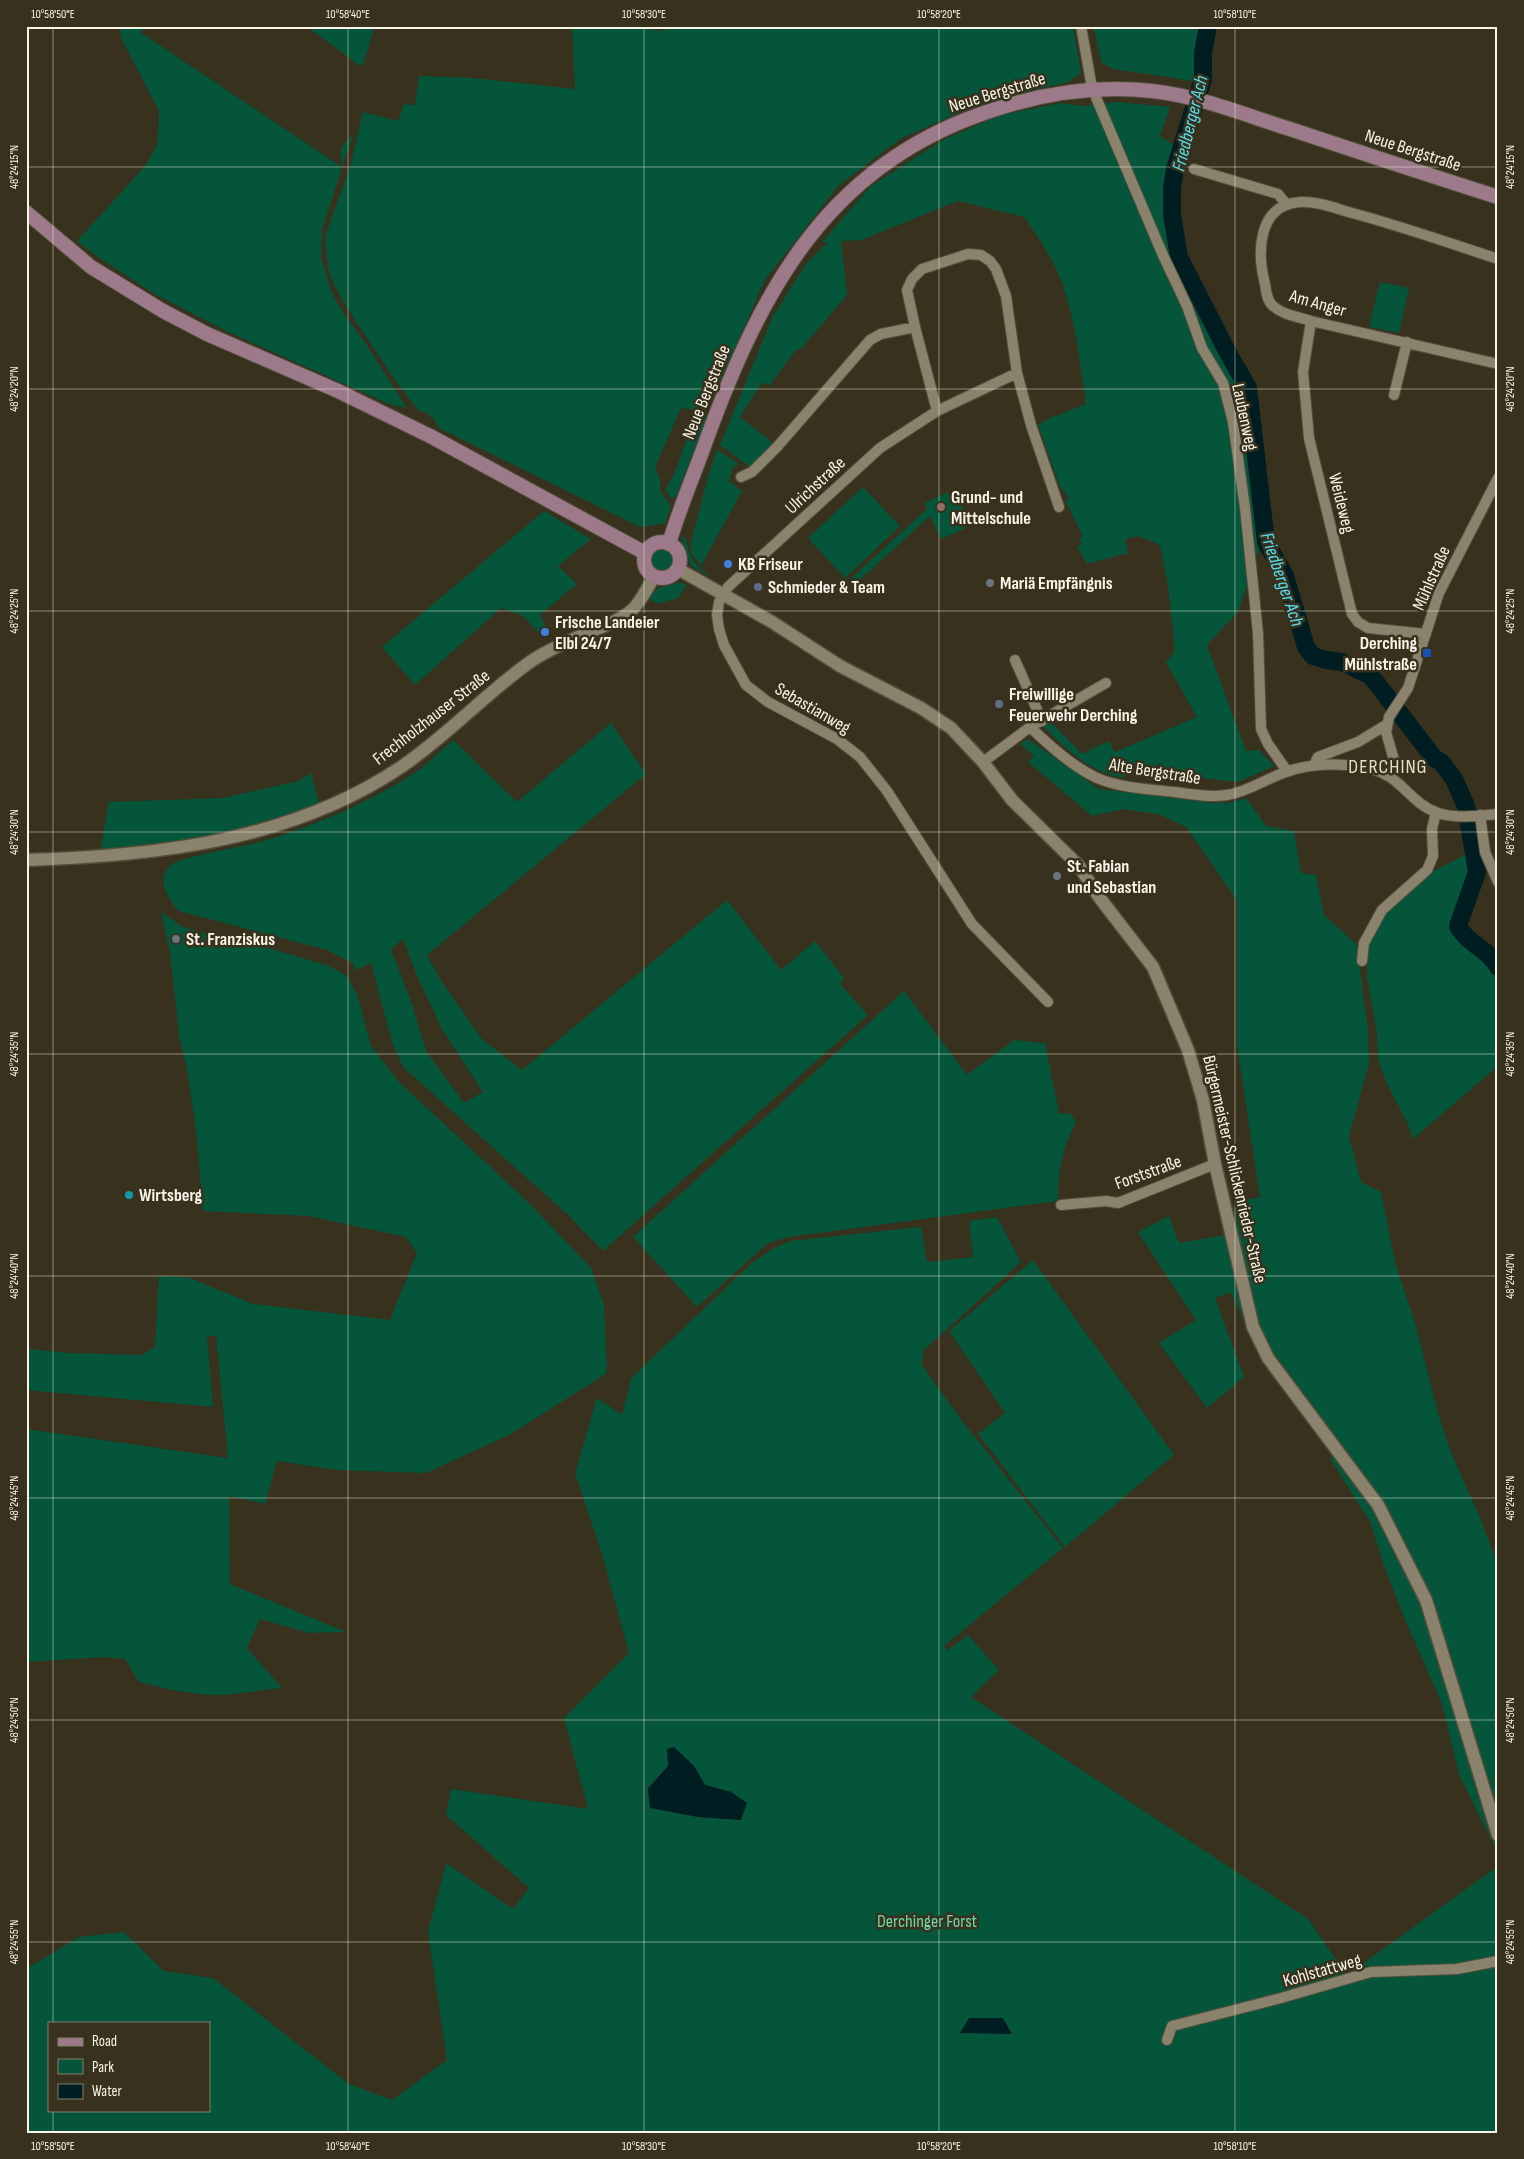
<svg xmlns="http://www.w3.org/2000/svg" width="1524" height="2159" viewBox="0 0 1524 2159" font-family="'Sofia Sans Condensed',sans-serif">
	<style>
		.green { fill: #04553a; fill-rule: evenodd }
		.water { fill: #001d21 }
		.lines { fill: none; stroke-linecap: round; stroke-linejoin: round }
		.river { stroke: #001d21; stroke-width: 18 }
		.minor-casing { stroke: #534e3c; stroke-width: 12 }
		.tertiary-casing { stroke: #534e3c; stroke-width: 15 }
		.secondary-casing { stroke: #534e3c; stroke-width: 16 }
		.minor { stroke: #8a826c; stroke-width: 10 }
		.tertiary { stroke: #8a826c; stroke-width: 12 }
		.secondary { stroke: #9c7a8a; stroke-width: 14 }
		.ticks { fill: none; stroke: #f8f4e7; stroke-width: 1; stroke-opacity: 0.45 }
		.education-dot { fill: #8d6e63; stroke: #38311d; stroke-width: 2 }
		.shop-dot { fill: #3f7fe0; stroke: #38311d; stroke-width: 2 }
		.worship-dot { fill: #6b7280; stroke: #38311d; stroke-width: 2 }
		.service-dot { fill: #5c6f8a; stroke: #38311d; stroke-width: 2 }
		.transit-dot { fill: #1a4fb4; stroke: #38311d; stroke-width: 2 }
		.culture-dot { fill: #0f9aa8; stroke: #38311d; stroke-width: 2 }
		.labels { text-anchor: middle; stroke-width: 5; stroke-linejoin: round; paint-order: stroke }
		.street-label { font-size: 18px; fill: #f8f4e7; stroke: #38311d }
		.poi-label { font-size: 18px; font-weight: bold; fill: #f8f4e7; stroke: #38311d; text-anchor: start }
		.park-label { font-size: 18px; fill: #6ddaac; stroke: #38311d }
		.water-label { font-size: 19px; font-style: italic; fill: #52e0f1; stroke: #38311d }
		.quarter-label { font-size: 20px; letter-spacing: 1px; fill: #e5ddc4; stroke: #38311d }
		.neatline { fill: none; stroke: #f8f4e7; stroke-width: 2 }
		.ticks-label { font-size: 12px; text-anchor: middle; fill: #f8f4e7 }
	</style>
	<rect width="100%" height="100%" fill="#38311d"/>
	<path class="green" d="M 119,26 L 149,26 L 140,32 L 342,167 C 340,148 339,149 353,134 L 322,229 L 321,258 L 331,291 L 342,311 L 365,342 L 407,408 L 389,404 L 226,331 L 153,293 L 98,257 L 77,241 L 146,165 L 156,147 L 158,137 L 159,111 L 122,40 Z
		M 306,26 L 375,26 L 363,65 L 359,65 Z
		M 572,26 L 628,26 L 661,31 L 676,26 L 1073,26 L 1081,73 L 1068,82 L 1034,90 L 963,111 L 900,139 L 838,186 L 765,280 L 709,406 L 698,405 L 693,410 L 681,408 L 655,467 L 660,480 L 660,491 L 671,506 L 665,523 L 640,527 L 441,429 L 436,424 L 435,420 L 425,412 L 419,411 L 397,383 L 347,308 L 333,283 L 328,268 L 325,237 L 351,163 L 363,112 L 398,121 L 404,104 L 415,105 L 419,76 L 474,78 L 575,89 Z
		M 1093,26 L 1202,26 L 1198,39 L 1199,83 L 1175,78 L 1113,69 L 1102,63 Z
		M 1117,102 L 1170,107 L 1160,136 L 1177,147 L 1169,173 L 1167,192 L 1176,260 L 1243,390 L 1265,532 L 1238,612 L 1207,645 L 1246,751 L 1259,750 L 1274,766 L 1238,782 L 1133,771 L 1121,778 C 1086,769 1068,751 1043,726 L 1051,722 L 1082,754 L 1108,741 L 1115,752 L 1197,717 L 1166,662 L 1175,652 L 1168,586 L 1160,545 L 1138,536 L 1125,539 L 1128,553 L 1087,564 L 1077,547 L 1082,544 L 1079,539 L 1083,536 L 1065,501 L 1069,499 L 1059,484 L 1038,425 L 1048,419 L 1086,404 C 1080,364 1076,321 1062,283 C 1054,260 1038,237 1024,217 L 958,201 L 861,240 L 841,241 L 847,295 L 801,349 L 797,349 L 769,386 L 762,382 L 740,417 L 773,443 L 750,467 L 720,445 L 773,316 L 806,264 L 828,242 L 822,242 L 871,186 L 943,140 L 1001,115 L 1060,103 L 1083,106 Z
		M 1380,282 L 1409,288 L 1399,333 L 1369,327 Z
		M 702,413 L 707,414 L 707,417 L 676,497 L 670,498 L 666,490 C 668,483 672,478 675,472 C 681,458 690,420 702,413 Z
		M 717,449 L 739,464 L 733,467 L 729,481 L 742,491 L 702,564 L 703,568 L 691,553 L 691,542 L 708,477 Z
		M 863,487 L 900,526 L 845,578 L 808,538 Z
		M 948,492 L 955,506 L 961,504 L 964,511 L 960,515 L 966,528 L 941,539 L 930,516 L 853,586 L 848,581 L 927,509 L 925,503 Z
		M 544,511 L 591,539 L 558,566 L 577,584 L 540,615 L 546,627 L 539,633 L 523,616 L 501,608 L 415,685 L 382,647 Z
		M 682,536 L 686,538 C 689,561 698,567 716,580 L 691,566 L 683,545 Z
		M649 561a13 13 0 1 1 26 0a13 13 0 1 1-26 0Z
		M 677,583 L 687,584 L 678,598 L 657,604 L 648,598 L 658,588 Z
		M 611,723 L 646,774 L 427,955 L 440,979 L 481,1038 L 522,1070 L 727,900 L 781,970 L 815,941 L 844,978 L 840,984 L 868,1015 L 603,1251 L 567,1214 L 403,1067 L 392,1042 L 371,963 L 356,970 L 351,962 L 327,950 L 179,911 C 168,899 155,879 171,865 C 182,856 245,847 263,841 C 315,826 367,803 413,774 C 427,765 440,751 453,740 L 517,802 ZM 403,939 L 417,976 L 443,1031 L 483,1092 L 464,1103 L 426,1051 L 412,1004 L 391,949 Z
		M 1028,739 L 1099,789 L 1213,803 L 1224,802 L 1226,804 L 1246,798 L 1266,826 L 1294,831 L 1301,873 L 1316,875 L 1324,915 L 1357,945 L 1368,1031 L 1369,1064 L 1349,1136 L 1361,1182 L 1381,1192 L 1396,1266 L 1416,1326 L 1439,1417 L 1453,1457 L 1480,1518 L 1498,1565 L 1498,1853 L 1459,1774 L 1442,1704 L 1403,1615 L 1384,1566 L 1370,1521 L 1330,1459 L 1340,1443 L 1276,1356 L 1254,1343 L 1231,1292 L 1215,1298 L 1244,1377 L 1207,1408 L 1159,1343 L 1196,1320 L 1138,1232 L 1169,1216 L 1179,1243 L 1226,1235 L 1237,1224 L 1234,1202 L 1260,1197 L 1237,1045 L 1237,900 L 1186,827 L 1161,815 L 1124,809 L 1092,816 L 1028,762 L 1034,756 L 1020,744 Z
		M 311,773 L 319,805 L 230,833 L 185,842 L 100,852 L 109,802 L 223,798 L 298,781 Z
		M 1478,849 L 1481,874 L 1465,921 L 1467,931 L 1450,933 L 1492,961 L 1498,974 L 1498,1066 L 1413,1139 L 1407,1122 L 1387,1084 L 1378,1059 L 1377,1033 L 1367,978 L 1367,945 L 1386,913 L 1429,873 Z
		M 161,912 L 183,927 L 221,938 L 265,947 L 329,966 L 347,976 L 357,994 L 371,1046 L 399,1082 L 530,1204 L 591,1268 L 604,1305 L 607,1373 L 511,1434 L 426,1473 L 337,1470 L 277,1461 L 265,1504 L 229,1496 L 230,1584 L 346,1632 L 309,1633 L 260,1619 L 247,1648 L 282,1688 C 261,1690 240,1694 220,1695 C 193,1695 165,1689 139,1682 L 125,1659 L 106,1657 L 26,1662 L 26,1429 L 228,1458 L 216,1335 L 207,1337 L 213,1407 L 26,1390 L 26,1349 L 70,1353 L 142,1355 L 155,1347 L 159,1276 L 190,1278 L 253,1304 L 390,1320 L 417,1253 L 406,1237 L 308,1216 L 203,1211 L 196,1129 L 186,1064 L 180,1042 L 170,953 Z
		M 904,991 L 967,1075 L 1014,1040 L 1045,1043 L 1059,1114 L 1070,1113 L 1076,1122 C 1063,1147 1057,1173 1058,1201 L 789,1237 L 768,1243 L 697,1307 L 633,1237 Z
		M 997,1217 L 1021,1262 L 924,1350 L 921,1364 L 963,1422 L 1063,1548 L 944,1646 L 948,1650 L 968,1635 L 999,1670 L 971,1697 L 1308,1919 L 1347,1975 L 1498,1866 L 1498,1959 L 1372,1976 L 1498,1965 L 1498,2133 L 26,2133 L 26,1969 L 79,1937 L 124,1932 L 164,1971 L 213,1978 L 349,2084 L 392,2100 L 447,2060 L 428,1932 L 446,1863 L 513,1909 L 529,1888 L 446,1815 L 451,1789 L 588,1809 L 564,1718 L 629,1653 L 602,1554 L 575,1473 L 597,1398 L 622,1415 L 631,1378 L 752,1263 L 774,1248 L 790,1241 L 921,1227 L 927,1262 L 973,1257 L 969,1221 ZM 668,1766 L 694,1766 L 705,1785 L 731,1792 L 741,1820 L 698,1817 L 650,1808 L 648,1788 ZM 49,2023 L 209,2023 L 209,2110 L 49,2110 Z
		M 1033,1260 L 1174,1455 L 1065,1547 L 978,1434 L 1005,1413 L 949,1331 Z"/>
	<path class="water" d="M 674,1747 L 694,1766 L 705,1785 L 731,1792 L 747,1803 L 741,1820 L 698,1817 L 650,1808 L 648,1789 L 668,1766 L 667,1749 Z
		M 969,2018 L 1003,2018 L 1012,2034 L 960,2033 Z"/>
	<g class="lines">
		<path class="river" d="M 1208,26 L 1203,53 L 1203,79 L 1175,169 L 1172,188 L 1172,214 L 1179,257 L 1228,353 L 1248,388 L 1266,542 L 1285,576 L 1306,647 L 1313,656 L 1326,660 L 1342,662 L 1371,676 L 1434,758 L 1441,762 L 1454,779 L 1466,806 L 1477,872 L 1458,926 C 1467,944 1489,949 1498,967"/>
		<g class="minor-casing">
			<path id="minor" d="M 1081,26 L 1092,88 L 1162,253 L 1187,306 L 1202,348 L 1223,383 L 1233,422 L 1245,508 L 1258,633 L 1261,729 L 1268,744 L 1287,771
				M 1194,169 L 1278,194 L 1287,205
				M 1498,259 C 1449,243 1401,226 1352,213 C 1335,208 1317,201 1300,202 C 1257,205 1257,253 1265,284 C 1266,291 1267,300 1272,305 C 1282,315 1299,317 1311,321 L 1498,364
				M 1311,321 L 1303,372 L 1309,438 L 1352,614 L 1358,622 L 1368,628 L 1426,634
				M 1017,373 L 937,411 L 880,448 L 728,587 L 719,602 L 717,615 L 719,629 L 724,645 L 746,685 L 768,702 L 837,739 L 860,757 L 887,791 L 972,924 L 1048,1002
				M 1394,395 L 1407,342
				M 937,411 L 915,327 L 907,290 L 912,279 L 922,269 L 968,254 L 981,255 L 990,261 L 996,269 L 1006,296 L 1017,373 L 1031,425 L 1059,507
				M 741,477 L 752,472 L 777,447 L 870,340 L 881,334 L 915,327
				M 1015,660 L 1042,721
				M 1030,727 C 1049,745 1073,767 1097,778 C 1120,788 1149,789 1174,792 C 1191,794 1210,798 1227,795 C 1247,792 1264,780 1283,773 C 1306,764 1333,763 1358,766 C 1373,768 1387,773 1399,784 C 1411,795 1421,807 1438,813 C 1457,819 1478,816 1498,814
				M 983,762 L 1030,727 L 1106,683
				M 1314,765 L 1318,757 L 1358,742 L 1386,725
				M 1392,778 L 1394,760 L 1386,732 L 1389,717 L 1408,688 L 1439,593 L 1498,478
				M 1480,815 L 1485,852 L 1498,882
				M 1362,961 L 1364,943 L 1382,910 L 1427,870 L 1433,856 L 1432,829 L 1436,812
				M 1061,1205 L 1106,1201 L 1118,1203 L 1215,1164
				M 1167,2040 L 1172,2026 L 1281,1998 L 1371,1972 L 1457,1969 L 1498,1961"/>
		</g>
		<g class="tertiary-casing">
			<path id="tertiary" d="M 678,569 L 772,622 L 840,666 L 921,708 L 951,728 L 983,762 L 1012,800 L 1079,866 L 1099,897 L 1153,967 L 1188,1050 L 1203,1100 L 1215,1164 L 1253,1327 L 1268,1358 L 1378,1505 L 1426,1600 L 1498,1835
				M 26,860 C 156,856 291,841 401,767 C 447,736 485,694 530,662 C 550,648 572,640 594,630 C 607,625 620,620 631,611 C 641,602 647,588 654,577"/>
		</g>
		<g class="secondary-casing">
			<path id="secondary" d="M 26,212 L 91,267 L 163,311 L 207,334 L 338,391 L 432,437 L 645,553
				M644 560a18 18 0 1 1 36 0a18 18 0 1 1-36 0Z
				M 669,544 C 679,509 694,475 706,441 C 762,287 830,161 996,109 C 1048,92 1098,85 1152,91 C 1199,96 1245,115 1290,129 C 1359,152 1428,175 1498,197"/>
		</g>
		<use href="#minor" class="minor"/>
		<use href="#tertiary" class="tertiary"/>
		<use href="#secondary" class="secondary"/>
	</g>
	<path class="ticks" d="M 53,26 L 53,2023M 348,26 L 348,2133M 644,26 L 644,2133M 939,26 L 939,2133M 1235,26 L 1235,2133M 26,167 L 1498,167M 26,389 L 1498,389M 26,611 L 1498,611M 26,832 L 1498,832M 26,1054 L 1498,1054M 26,1276 L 1498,1276M 26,1498 L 1498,1498M 26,1720 L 1498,1720M 26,1942 L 1498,1942M 53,2110 L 53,2133"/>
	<circle class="education-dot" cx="941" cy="507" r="5"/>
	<g class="shop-dot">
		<circle cx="728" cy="564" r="5"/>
		<circle cx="545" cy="632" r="5"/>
	</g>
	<g class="worship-dot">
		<circle cx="990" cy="583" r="5"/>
		<circle cx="1057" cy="876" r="5"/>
		<circle cx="176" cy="939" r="5"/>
	</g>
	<g class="service-dot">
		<circle cx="758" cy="587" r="5"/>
		<circle cx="999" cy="704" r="5"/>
	</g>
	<rect class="transit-dot" x="1422" y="648" width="10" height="10" rx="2.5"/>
	<circle class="culture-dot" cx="129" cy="1195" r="5"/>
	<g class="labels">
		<g class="street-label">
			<text transform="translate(997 92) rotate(-17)" y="6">Neue Bergstraße</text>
			<text transform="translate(1413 150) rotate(18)" y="6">Neue Bergstraße</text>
			<text transform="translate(1318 303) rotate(16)" y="6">Am Anger</text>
			<text transform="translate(706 392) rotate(-68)" y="6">Neue Bergstraße</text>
			<text transform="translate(1245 417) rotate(78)" y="6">Laubenweg</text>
			<text transform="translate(815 485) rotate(-43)" y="6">Ulrichstraße</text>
			<text transform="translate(1342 503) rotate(76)" y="6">Weideweg</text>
			<text transform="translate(1431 578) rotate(-66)" y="6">Mühlstraße</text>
			<text transform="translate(813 708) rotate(30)" y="6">Sebastianweg</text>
			<text transform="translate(431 717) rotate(-38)" y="6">Frechholzhauser Straße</text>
			<text transform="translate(1155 771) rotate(9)" y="6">Alte Bergstraße</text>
			<text transform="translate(1235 1169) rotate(77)" y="6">Bürgermeister-Schlickenrieder-Straße</text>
			<text transform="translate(1148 1172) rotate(-20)" y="6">Forststraße</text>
			<text transform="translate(1322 1970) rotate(-16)" y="6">Kohlstattweg</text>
		</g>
		<g class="poi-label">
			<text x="951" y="503">Grund- und<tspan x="951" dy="21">Mittelschule</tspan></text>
			<text x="738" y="570">KB Friseur</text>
			<text x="1000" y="589">Mariä Empfängnis</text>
			<text x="768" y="593">Schmieder &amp; Team</text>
			<text x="555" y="628">Frische Landeier<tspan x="555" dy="21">Elbl 24/7</tspan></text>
			<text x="1417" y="649" text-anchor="end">Derching<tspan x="1417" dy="21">Mühlstraße</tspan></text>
			<text x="1009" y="700">Freiwillige<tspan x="1009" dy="21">Feuerwehr Derching</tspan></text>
			<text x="1067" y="872">St. Fabian<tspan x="1067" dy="21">und Sebastian</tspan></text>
			<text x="186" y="945">St. Franziskus</text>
			<text x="139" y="1201">Wirtsberg</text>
		</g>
		<g class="park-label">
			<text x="927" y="1927">Derchinger Forst</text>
		</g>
		<g class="water-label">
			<text transform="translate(1189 123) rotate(-76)" y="7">Friedberger Ach</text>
			<text transform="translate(1283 579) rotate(71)" y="7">Friedberger Ach</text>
		</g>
		<g class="quarter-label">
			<text x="1388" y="773">DERCHING</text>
		</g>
	</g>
	<rect width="1524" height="2159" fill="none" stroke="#38311d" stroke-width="55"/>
	<rect x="48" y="2022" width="162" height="90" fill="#38311d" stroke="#857f6e"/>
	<rect x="58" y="2038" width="25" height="8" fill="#9c7a8a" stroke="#857f6e"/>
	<text x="92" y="2046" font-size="15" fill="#f8f4e7">Road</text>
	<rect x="58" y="2059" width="25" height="15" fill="#04553a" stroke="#857f6e"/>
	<text x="92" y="2072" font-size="15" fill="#f8f4e7">Park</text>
	<rect x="58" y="2084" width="25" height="15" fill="#001d21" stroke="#857f6e"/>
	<text x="92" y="2096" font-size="15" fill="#f8f4e7">Water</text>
	<rect x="28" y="28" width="1468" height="2104" class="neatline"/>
	<g class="ticks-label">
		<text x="53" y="18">10°58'50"E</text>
		<text x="348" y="18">10°58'40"E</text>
		<text x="644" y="18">10°58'30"E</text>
		<text x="939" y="18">10°58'20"E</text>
		<text x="1235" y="18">10°58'10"E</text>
		<text transform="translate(1510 167) rotate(-90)" y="4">48°24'15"N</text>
		<text transform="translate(14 167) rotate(-90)" y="4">48°24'15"N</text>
		<text transform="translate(1510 389) rotate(-90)" y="4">48°24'20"N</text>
		<text transform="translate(14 389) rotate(-90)" y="4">48°24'20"N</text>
		<text transform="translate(1510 611) rotate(-90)" y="4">48°24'25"N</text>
		<text transform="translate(14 611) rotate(-90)" y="4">48°24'25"N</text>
		<text transform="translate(1510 832) rotate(-90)" y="4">48°24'30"N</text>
		<text transform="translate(14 832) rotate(-90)" y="4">48°24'30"N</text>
		<text transform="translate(1510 1054) rotate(-90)" y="4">48°24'35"N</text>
		<text transform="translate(14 1054) rotate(-90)" y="4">48°24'35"N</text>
		<text transform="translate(1510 1276) rotate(-90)" y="4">48°24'40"N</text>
		<text transform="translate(14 1276) rotate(-90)" y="4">48°24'40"N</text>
		<text transform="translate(1510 1498) rotate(-90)" y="4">48°24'45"N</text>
		<text transform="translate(14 1498) rotate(-90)" y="4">48°24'45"N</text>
		<text transform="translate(1510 1720) rotate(-90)" y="4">48°24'50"N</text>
		<text transform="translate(14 1720) rotate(-90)" y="4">48°24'50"N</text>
		<text transform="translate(1510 1942) rotate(-90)" y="4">48°24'55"N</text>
		<text transform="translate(14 1942) rotate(-90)" y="4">48°24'55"N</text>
		<text x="53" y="2150">10°58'50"E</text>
		<text x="348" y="2150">10°58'40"E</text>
		<text x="644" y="2150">10°58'30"E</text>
		<text x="939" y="2150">10°58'20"E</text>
		<text x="1235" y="2150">10°58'10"E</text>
	</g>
</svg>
